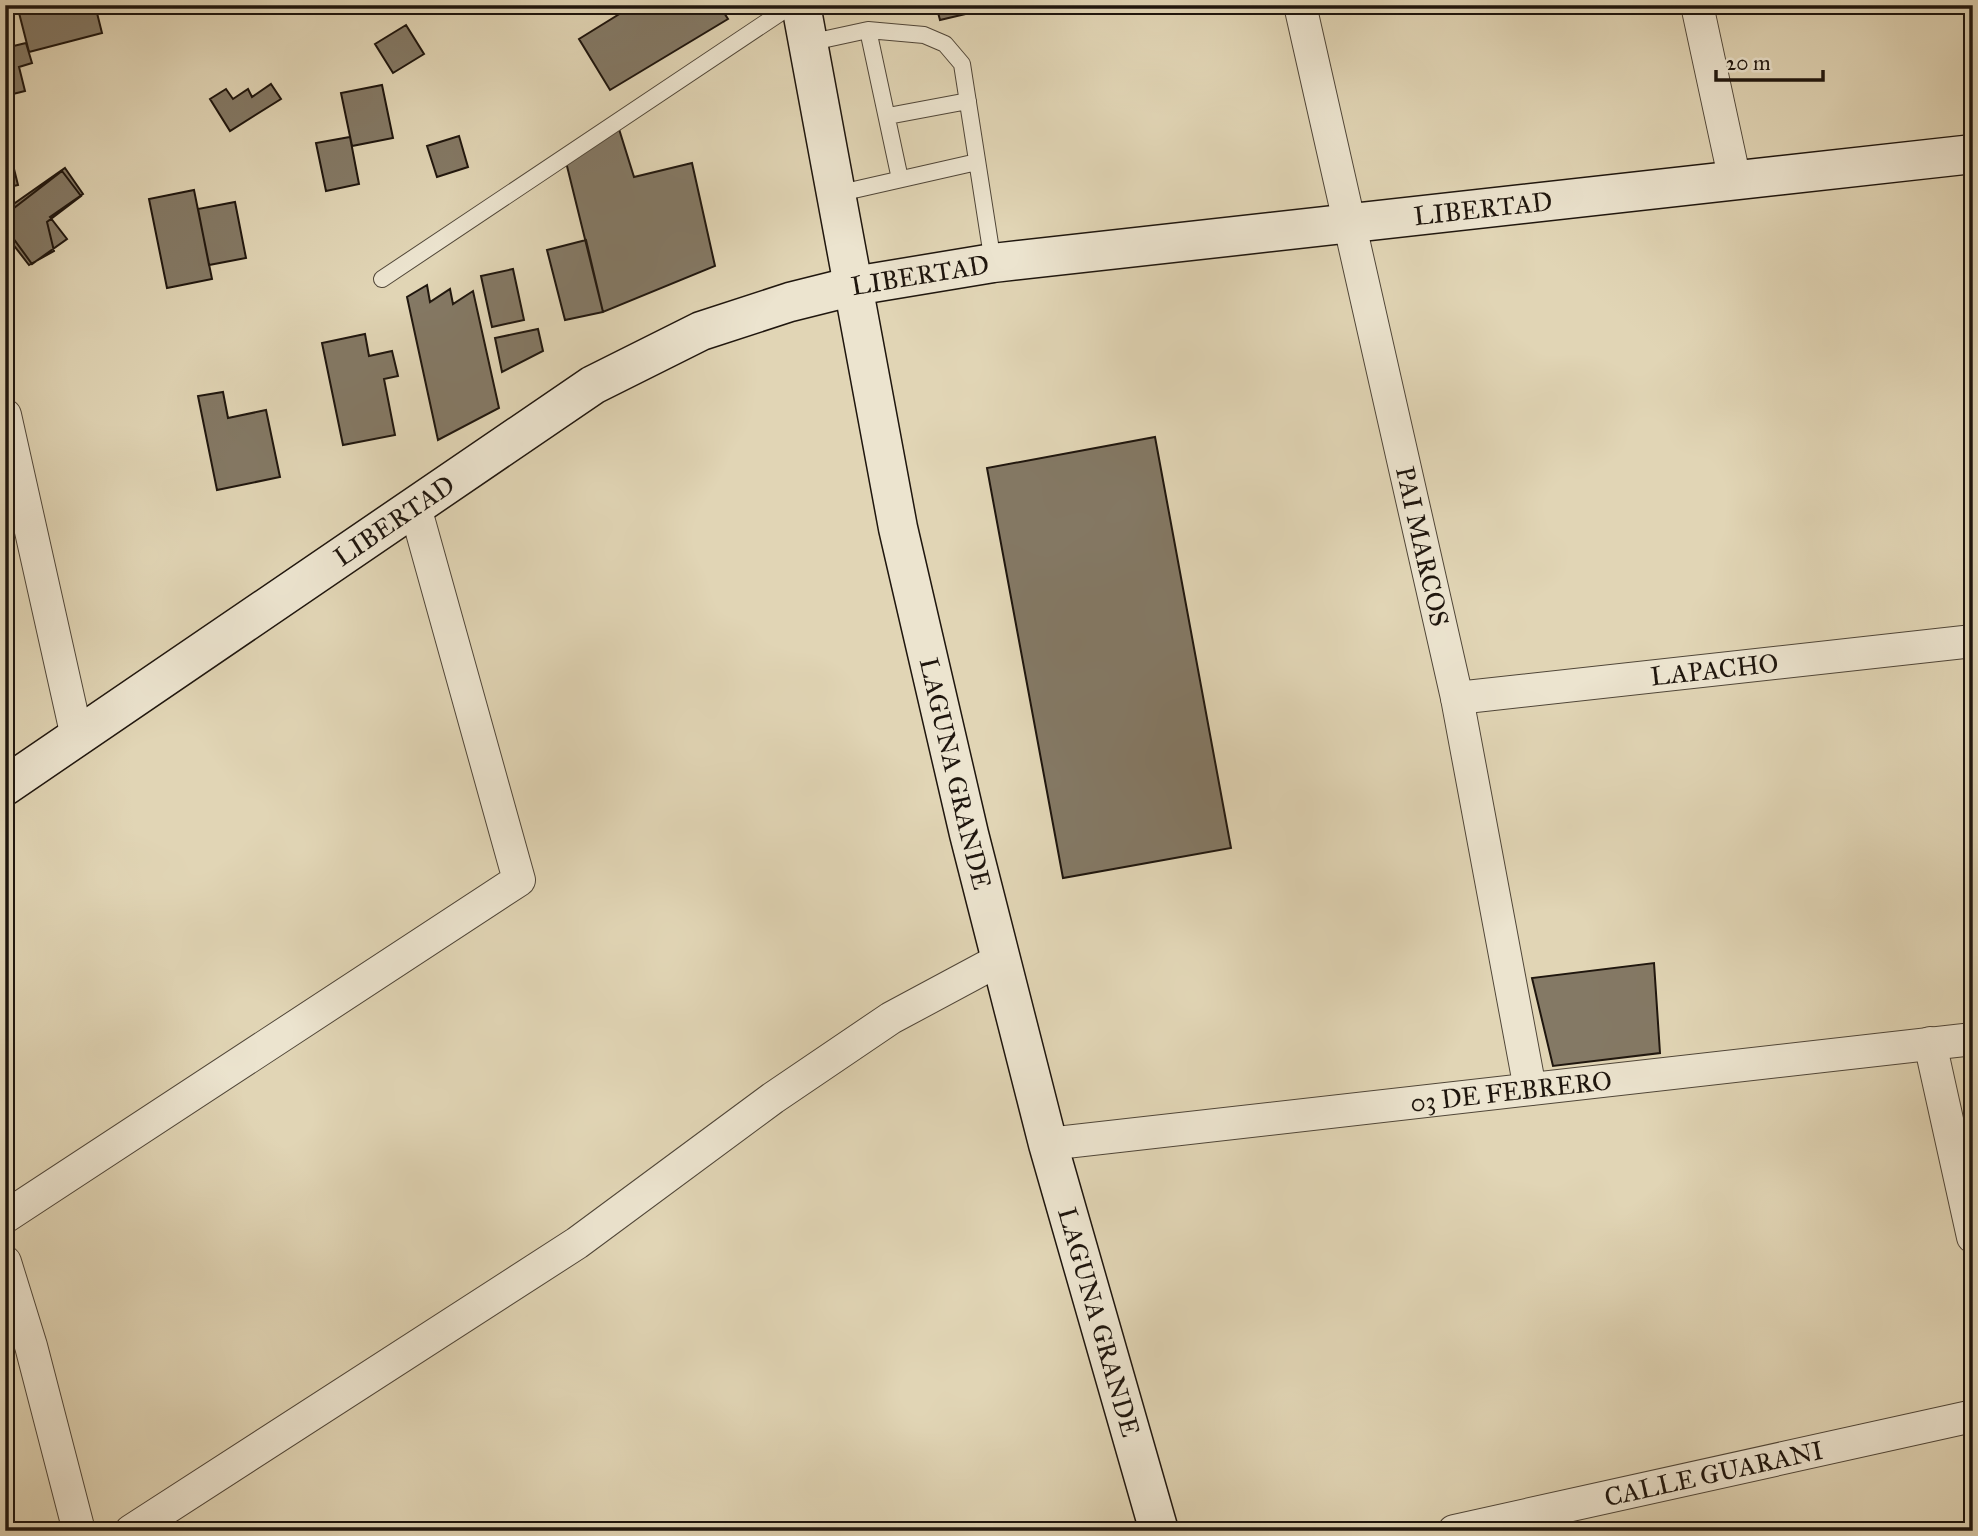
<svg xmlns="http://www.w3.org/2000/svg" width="1978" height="1536" viewBox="0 0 1978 1536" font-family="'IM FELL Great Primer',serif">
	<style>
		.building { fill: #847965; stroke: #1f160e; stroke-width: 2 }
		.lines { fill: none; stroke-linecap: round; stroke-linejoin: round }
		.lane-casing { stroke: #504638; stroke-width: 18 }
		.street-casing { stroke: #504638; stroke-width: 34 }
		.secondary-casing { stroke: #1f160e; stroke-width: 41 }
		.lane { stroke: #ece4cf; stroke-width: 16 }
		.street { stroke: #ece4cf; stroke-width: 32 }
		.secondary { stroke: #ece4cf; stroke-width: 38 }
		.labels { text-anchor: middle; stroke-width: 5; stroke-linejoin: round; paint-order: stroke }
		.street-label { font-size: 26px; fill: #1f160e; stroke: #ece4cf }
	</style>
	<rect width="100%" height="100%" fill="#e1d5b5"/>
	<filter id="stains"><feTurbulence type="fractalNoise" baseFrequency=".00286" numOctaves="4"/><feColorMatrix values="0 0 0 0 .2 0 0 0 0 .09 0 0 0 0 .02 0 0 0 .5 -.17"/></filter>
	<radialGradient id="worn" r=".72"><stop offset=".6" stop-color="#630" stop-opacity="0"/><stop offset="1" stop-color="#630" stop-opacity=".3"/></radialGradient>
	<path class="building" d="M 17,5 L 95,5 L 102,33 L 29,52 Z
		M 634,5 L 719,5 L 728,19 L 610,90 L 579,39 Z
		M 936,5 L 987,5 L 987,9 L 940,20 Z
		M 406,25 L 424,54 L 393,73 L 375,44 Z
		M 26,43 L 32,63 L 19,67 L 25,91 L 5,96 L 5,48 Z
		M 271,84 L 281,99 L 230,131 L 210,99 L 226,89 L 233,99 L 248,89 L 252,97 Z
		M 382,85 L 393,138 L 352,146 L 341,93 Z
		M 619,129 L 634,177 L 692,163 L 715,266 L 603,312 L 565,158 Z
		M 459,136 L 468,167 L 437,177 L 427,146 Z
		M 350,137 L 359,184 L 326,191 L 316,143 Z
		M 5,145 L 8,145 L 18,185 L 5,188 Z
		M 65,168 L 83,194 L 50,217 L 67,239 L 32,264 L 5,227 L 5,210 Z
		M 62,171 L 81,196 L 47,222 L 54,251 L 29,265 L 5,234 L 5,215 Z
		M 194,190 L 212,279 L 167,288 L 149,199 Z
		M 235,202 L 246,258 L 209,265 L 198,209 Z
		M 586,240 L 603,312 L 565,320 L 547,250 Z
		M 513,269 L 524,320 L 492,327 L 481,276 Z
		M 427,285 L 430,302 L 450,289 L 453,304 L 473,291 L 499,408 L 438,440 L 407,297 Z
		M 538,329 L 543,351 L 502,372 L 495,338 Z
		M 365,334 L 369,356 L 392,351 L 398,376 L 384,379 L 395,435 L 343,445 L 322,343 Z
		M 223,392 L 228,418 L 266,410 L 280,477 L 217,490 L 198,396 Z
		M 1155,437 L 1231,848 L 1063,878 L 987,468 Z
		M 1654,963 L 1660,1053 L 1553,1066 L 1532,978 Z"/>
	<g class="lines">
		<g class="lane-casing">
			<path id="lane" d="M 868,30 L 900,179
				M 808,43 L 868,30 L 924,35 L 945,44 L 962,64 L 993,263
				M 888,116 L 968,101
				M 836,194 L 977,162
				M 382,279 L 792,5"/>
		</g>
		<g class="street-casing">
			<g id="street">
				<path id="s1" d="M 1300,5 L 1457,698 L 1530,1089"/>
				<path d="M 1697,5 L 1735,181"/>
				<path d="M 5,415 L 77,737"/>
				<path id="s2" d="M 1457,698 L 1973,641"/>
				<path d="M 1930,1043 L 1973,1237"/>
				<path id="s3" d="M 1048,1144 L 1973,1039"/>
				<path d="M 5,1217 L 519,880 L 415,507"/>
				<path d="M 5,1262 L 31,1346 L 79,1531"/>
				<path d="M 131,1531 L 577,1243 L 773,1098 L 891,1018 L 1001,959"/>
				<path id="s4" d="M 1454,1531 L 1973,1416"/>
			</g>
		</g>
		<g class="secondary-casing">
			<g id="secondary">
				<path id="s5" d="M 801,5 L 898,528 L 969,834 L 1048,1144 L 1159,1531"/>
				<path id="s6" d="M 5,786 L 593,385 L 701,331 L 790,302 L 854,286 L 993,263 L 1973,154"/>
			</g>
		</g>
		<use href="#lane" class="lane"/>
		<use href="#street" class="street"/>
		<use href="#secondary" class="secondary"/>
	</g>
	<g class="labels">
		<g class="street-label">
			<text dy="9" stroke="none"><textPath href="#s6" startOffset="1626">LIBERTAD</textPath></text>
			<text dy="9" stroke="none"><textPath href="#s6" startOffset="1059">LIBERTAD</textPath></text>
			<text dy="9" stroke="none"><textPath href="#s6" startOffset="471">LIBERTAD</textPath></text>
			<text dy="9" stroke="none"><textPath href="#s1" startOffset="555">PAI MARCOS</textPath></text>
			<text dy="9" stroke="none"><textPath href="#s2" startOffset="259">LAPACHO</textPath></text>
			<text dy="9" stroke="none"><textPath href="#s5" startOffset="784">LAGUNA GRANDE</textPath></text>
			<text dy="9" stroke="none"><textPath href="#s3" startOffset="466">03 DE FEBRERO</textPath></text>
			<text dy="9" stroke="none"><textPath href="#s5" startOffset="1351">LAGUNA GRANDE</textPath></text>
			<text dy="9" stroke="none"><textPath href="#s4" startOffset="266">CALLE GUARANI</textPath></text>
		</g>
	</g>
	<rect width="1978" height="1536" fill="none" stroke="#e1d5b5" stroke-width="28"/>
	<rect x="7" y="7" width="1964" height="1522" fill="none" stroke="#1f160e" stroke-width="3.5"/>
	<rect x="14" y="14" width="1950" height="1508" fill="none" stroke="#1f160e" stroke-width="2"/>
	<path d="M1716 70v10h107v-10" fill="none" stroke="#1f160e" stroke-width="3.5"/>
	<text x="1726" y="70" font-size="21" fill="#1f160e" stroke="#ece4cf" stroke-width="5" paint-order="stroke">20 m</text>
	<rect width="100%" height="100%" filter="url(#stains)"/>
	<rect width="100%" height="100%" fill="url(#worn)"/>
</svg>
